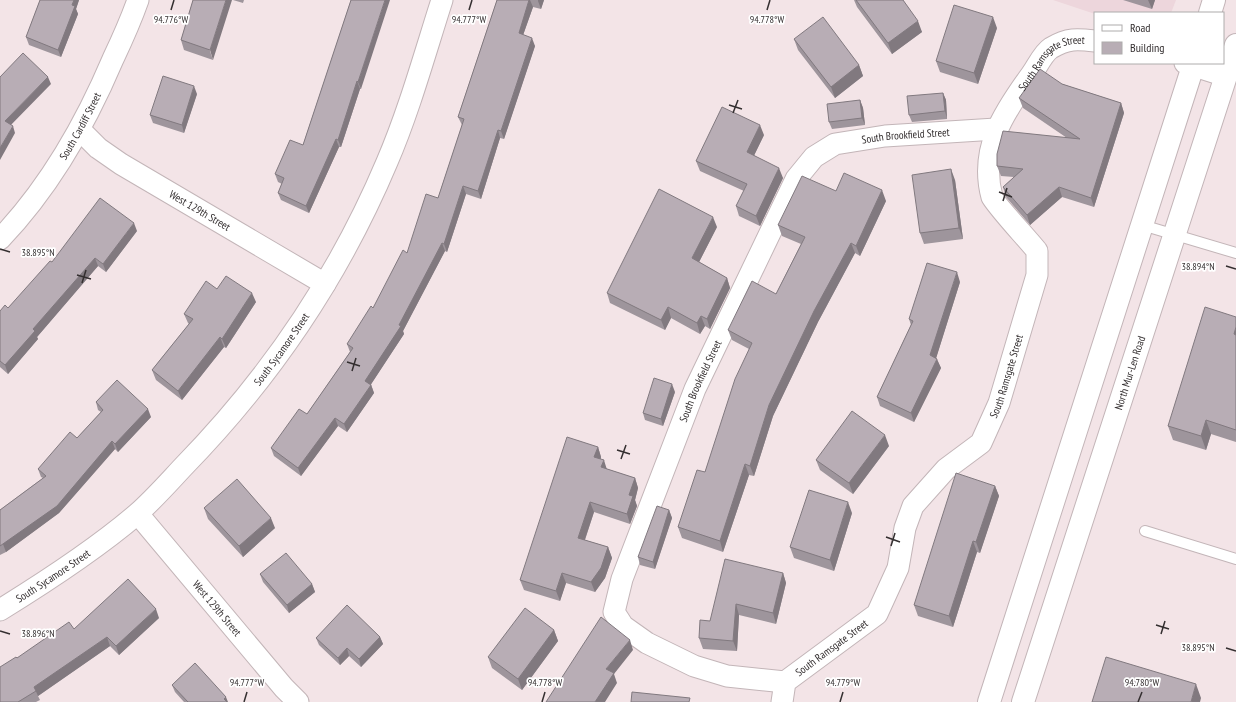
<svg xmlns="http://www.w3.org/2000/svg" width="1236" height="702" viewBox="0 0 1236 702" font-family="'PT Sans Narrow',sans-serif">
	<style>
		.built { fill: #edd6dc }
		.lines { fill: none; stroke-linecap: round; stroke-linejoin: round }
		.lane-casing { stroke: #c3b5b8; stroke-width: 12 }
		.street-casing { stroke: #c3b5b8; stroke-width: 23 }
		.secondary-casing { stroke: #c3b5b8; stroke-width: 24 }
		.lane { stroke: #fff; stroke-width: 10 }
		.street { stroke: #fff; stroke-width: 21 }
		.secondary { stroke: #fff; stroke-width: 22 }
		.wall { fill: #9e959c }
		.shaded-wall { fill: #81797f }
		.building { fill: #b8adb5; stroke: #81797f }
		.ticks { fill: none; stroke: #342f30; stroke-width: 1.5 }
		.labels { text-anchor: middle; stroke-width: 3.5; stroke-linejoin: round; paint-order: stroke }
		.street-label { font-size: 11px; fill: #342f30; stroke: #fff }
		.ticks-label { font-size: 10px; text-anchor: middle; fill: #342f30; stroke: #fff; stroke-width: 3.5; stroke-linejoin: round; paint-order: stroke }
	</style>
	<rect width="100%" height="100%" fill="#f3e4e7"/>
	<path class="built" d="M 1053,0 L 1176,0 L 1171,13 L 1095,14 Z"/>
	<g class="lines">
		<g class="lane-casing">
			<path id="lane" d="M 1142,225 L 1236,253
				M 1145,531 L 1236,559"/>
		</g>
		<g class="street-casing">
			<g id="street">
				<path d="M 1185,63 L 1226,76"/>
				<path id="s1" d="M 80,130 L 98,148 L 121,164 L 325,284"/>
				<path id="s2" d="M 0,239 C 50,187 85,125 113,59 C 122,40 131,20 138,0"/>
				<path id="s3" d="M 138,514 L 284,688 L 298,702"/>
				<path id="s4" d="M 0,610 C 47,581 95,550 137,514 C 153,500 168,483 183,467 C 271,377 338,278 387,162 C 409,111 425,53 442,0"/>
				<path id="s5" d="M 785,682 L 727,676 L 694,666 L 647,643 L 623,626 L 614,612 L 622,579 L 695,389 L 796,179 L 814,157 L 835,144 L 885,136 L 996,129"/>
				<path id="s6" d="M 782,702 L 785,682 L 877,614 L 898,568 L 905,528 L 913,506 L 946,469 L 981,443 L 999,403 L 1037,275 L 1037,251 C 1031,243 994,203 992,197 C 979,149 1004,112 1031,75 C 1037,67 1043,53 1051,48 C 1068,38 1077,39 1095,41"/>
			</g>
		</g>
		<g class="secondary-casing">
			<g id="secondary">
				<path d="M 1210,13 L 1214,0"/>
				<path d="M 989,702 L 1194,63"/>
				<path id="s7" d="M 1023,702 L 1236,45"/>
			</g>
		</g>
		<use href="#lane" class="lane"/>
		<use href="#street" class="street"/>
		<use href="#secondary" class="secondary"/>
	</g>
	<path class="wall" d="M 40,0 L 79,0 L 76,9 L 78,14 L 61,57 L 29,45 L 26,37 Z
		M 193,0 L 213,60 L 184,50 L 181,40 Z
		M 233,0 L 244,0 L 243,3 Z
		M 351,0 L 361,89 L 360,89 L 341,147 L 339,147 L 309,213 L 281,200 L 278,193 L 282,184 L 278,182 L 275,174 L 303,145 Z
		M 497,0 L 544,0 L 541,9 L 533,7 L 523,35 L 535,46 L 504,139 L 500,138 L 481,199 L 466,194 L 447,252 L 445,251 L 403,331 L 404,334 L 371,384 L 374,393 L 347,432 L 338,426 L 301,476 L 274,456 L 271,448 L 307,414 L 350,352 L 347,344 L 373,308 L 407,253 L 438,198 L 462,125 L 458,117 Z
		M 854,0 L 903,0 L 922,32 L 892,54 L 857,7 Z
		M 1123,0 L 1155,0 L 1152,9 Z
		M 997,28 L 978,84 L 940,72 L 936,61 Z
		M 794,39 L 859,65 L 863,76 L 835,98 L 798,50 Z
		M 1062,84 L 1121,103 L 1124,113 L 1094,207 L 1062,197 L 1030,225 L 1006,197 L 1003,187 L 1014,177 L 1001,176 L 997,166 L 1067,138 L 1023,108 L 1019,98 Z
		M 943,93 L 946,100 L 947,119 L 912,122 L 909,115 Z
		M 197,94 L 184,133 L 153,123 L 150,115 Z
		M 860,100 L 863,108 L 865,125 L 832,129 L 829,122 Z
		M 764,135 L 754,155 L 783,178 L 760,226 L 739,216 L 736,206 L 744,191 L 700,171 L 696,161 Z
		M 955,180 L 963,239 L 924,244 L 920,233 Z
		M 836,191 L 886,201 L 860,256 L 855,253 L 818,322 L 773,416 L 754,476 L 749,475 L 723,552 L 682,538 L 678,527 L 705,472 L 749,349 L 732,340 L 728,330 L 776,294 L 801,244 L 782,236 L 778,225 Z
		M 717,227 L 699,262 L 727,278 L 730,288 L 710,329 L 705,326 L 700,334 L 671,318 L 665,330 L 610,303 L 607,293 Z
		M 137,231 L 106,272 L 98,266 L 37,337 L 38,339 L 8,374 L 0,367 L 0,311 L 8,308 L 52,262 Z
		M 960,282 L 936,358 L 941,368 L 914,422 L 880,406 L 877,397 L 911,325 L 909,319 Z
		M 217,289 L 256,302 L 226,348 L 224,347 L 182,400 L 156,380 L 152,370 L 189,324 L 188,323 L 184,314 Z
		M 1236,317 L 1236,442 L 1211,434 L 1206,450 L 1173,440 L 1168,426 Z
		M 675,392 L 663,426 L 645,420 L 643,413 Z
		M 96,402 L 151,417 L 118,452 L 115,449 L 59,513 L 6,552 L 0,555 L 0,510 L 43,478 L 41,477 L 38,469 L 77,438 L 101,412 L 98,410 Z
		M 889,446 L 853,494 L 820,470 L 816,460 Z
		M 598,447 L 601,457 L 601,459 L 607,469 L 635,478 L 638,488 L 635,500 L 637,506 L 630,524 L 594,512 L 585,540 L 608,547 L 612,558 L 605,578 L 595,592 L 566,583 L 560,601 L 524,590 L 520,580 Z
		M 995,486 L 999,496 L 980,553 L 977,552 L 953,627 L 918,616 L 914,605 Z
		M 204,508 L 275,528 L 243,557 L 208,519 Z
		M 669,510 L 672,518 L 655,569 L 640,565 L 638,557 Z
		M 852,513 L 834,571 L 794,558 L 790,547 Z
		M 783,573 L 786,583 L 776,624 L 739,615 L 737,651 L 703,649 L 699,638 L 710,621 Z
		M 260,574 L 312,584 L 315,592 L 289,613 L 263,582 Z
		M 159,618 L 119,655 L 110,646 L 38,696 L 40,700 L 36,702 L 0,702 L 17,658 L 74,629 Z
		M 554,630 L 558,641 L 522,690 L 492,668 L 488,657 Z
		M 380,637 L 383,644 L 361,667 L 349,656 L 340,665 L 319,645 L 316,638 Z
		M 172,685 L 228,702 L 184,702 L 175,692 Z"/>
	<path class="shaded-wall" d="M 74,0 L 79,0 L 76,9 L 78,14 L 61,57 L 58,50 Z
		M 226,0 L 232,0 L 213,60 L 210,50 Z
		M 385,0 L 390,0 L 361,89 L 358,82 Z
		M 529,0 L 530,0 L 533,7 L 521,41 L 519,33 Z
		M 538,0 L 544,0 L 541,9 L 538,1 Z
		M 1148,0 L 1155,0 L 1152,9 Z
		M 993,17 L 997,28 L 978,84 L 974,73 Z
		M 918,21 L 922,32 L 892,54 L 888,43 Z
		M 532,38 L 535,46 L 504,139 L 501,131 Z
		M 859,65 L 863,76 L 835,98 L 831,87 Z
		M 48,77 L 51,84 L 7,129 L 5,121 Z
		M 357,81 L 360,89 L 341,147 L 338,140 Z
		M 194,86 L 197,94 L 184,133 L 182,125 Z
		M 943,93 L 946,100 L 947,119 L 945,111 Z
		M 860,100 L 863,108 L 865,125 L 862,118 Z
		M 1121,103 L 1124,113 L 1094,207 L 1091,198 Z
		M 760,125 L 764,135 L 751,162 L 747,152 Z
		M 13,126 L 15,133 L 0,160 L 0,148 Z
		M 498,130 L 500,138 L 481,199 L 478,191 Z
		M 336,139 L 339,147 L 309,213 L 306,206 Z
		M 779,168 L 783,178 L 760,226 L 756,216 Z
		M 951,169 L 955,180 L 963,239 L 959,228 Z
		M 463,186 L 466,194 L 447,252 L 444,244 Z
		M 1059,187 L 1062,197 L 1030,225 L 1027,215 Z
		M 882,190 L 886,201 L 860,256 L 856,246 Z
		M 713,217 L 717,227 L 696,268 L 692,258 Z
		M 134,223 L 137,231 L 106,272 L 103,264 Z
		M 442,243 L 445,251 L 403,331 L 404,334 L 368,389 L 365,381 L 399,325 Z
		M 851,243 L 855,253 L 818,322 L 773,416 L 754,476 L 750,466 L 769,405 L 814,311 Z
		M 95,258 L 98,266 L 37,337 L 38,339 L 8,374 L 5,365 L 33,329 Z
		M 957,272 L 960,282 L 934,365 L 930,355 Z
		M 727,278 L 730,288 L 710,329 L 707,319 Z
		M 252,293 L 256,302 L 226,348 L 222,339 Z
		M 668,307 L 671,318 L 665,330 L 661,320 Z
		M 701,316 L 705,326 L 700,334 L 697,323 Z
		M 1236,327 L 1236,340 L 1234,334 Z
		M 220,337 L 224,347 L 182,400 L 178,391 Z
		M 937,359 L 941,368 L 914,422 L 911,413 Z
		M 672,384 L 675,392 L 663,426 L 661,419 Z
		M 371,385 L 374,393 L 347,432 L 344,424 Z
		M 148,409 L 151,417 L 118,452 L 115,444 Z
		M 335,418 L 338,426 L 301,476 L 298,468 Z
		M 1206,420 L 1211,434 L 1206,450 L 1201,436 Z
		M 885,435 L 889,446 L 853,494 L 849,483 Z
		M 112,441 L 115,449 L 59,513 L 6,552 L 3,544 Z
		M 598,447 L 601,457 L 598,467 L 594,457 Z
		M 604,460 L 607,470 L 601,467 Z
		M 745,464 L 749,475 L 723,552 L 720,541 Z
		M 635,478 L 638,488 L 635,500 L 637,506 L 630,524 L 627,514 L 629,495 Z
		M 995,486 L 999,496 L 980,553 L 976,542 Z
		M 590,502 L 594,512 L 582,548 L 578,538 Z
		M 848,502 L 852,513 L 834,571 L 830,560 Z
		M 669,510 L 672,518 L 655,569 L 653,562 Z
		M 271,518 L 275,528 L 243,557 L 239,546 Z
		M 973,541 L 977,552 L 953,627 L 949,616 Z
		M 608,547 L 612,558 L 605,578 L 595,592 L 591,582 Z
		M 562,573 L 566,583 L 560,601 L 556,591 Z
		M 783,573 L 786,583 L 776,624 L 773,613 Z
		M 312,584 L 315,592 L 289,613 L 287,605 Z
		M 736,604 L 739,615 L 737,651 L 733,641 Z
		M 156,609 L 159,618 L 119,655 L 116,646 Z
		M 554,630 L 558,641 L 522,690 L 518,679 Z
		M 107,637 L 110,646 L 38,696 L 34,687 Z
		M 380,637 L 383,644 L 361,667 L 359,659 Z
		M 630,640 L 633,650 L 614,674 L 617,683 L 605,702 L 595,702 L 606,669 Z
		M 347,648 L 349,656 L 340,665 L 338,658 Z
		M 1196,684 L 1201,698 L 1200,702 L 1191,702 Z
		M 226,697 L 228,702 L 225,702 L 224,699 Z"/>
	<path class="building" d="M 40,0 L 74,0 L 72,5 L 75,6 L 58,50 L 26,37 Z
		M 193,0 L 226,0 L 210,50 L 181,40 Z
		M 351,0 L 385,0 L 358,82 L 357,81 L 338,140 L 336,139 L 306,206 L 278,193 L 284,178 L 275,174 L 290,140 L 303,145 Z
		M 497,0 L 529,0 L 519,33 L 532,38 L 501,131 L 498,130 L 478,191 L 463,186 L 444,244 L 442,243 L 399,325 L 401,326 L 365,381 L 371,385 L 344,424 L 335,418 L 298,468 L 271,448 L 299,409 L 307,414 L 353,348 L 347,344 L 371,306 L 373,308 L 403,250 L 407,253 L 426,194 L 438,198 L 464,119 L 458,117 Z
		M 856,0 L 903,0 L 918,21 L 888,43 Z
		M 954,5 L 993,17 L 974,73 L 936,61 Z
		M 823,17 L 859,65 L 831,87 L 794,39 Z
		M 23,53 L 48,77 L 5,121 L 13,126 L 0,148 L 0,77 Z
		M 1040,69 L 1062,84 L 1121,103 L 1091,198 L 1059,187 L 1027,215 L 1003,187 L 1023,169 L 997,166 L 997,154 L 1003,131 L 1080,139 L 1019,98 Z
		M 163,76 L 194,86 L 182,125 L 150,115 Z
		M 943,93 L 945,111 L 909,115 L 907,96 Z
		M 860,100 L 862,118 L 829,122 L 827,104 Z
		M 722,107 L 760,125 L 747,152 L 779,168 L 756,216 L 736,206 L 747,184 L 696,161 Z
		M 951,169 L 959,228 L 920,233 L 912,175 Z
		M 844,173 L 882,190 L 856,246 L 851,243 L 814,311 L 769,405 L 750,466 L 745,464 L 720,541 L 678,527 L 697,470 L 705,472 L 735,379 L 752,343 L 728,330 L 752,281 L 776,294 L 805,237 L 778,225 L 802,176 L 836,191 Z
		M 659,189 L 713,217 L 692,258 L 727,278 L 707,319 L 701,316 L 697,323 L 668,307 L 661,320 L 607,293 Z
		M 100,198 L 134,223 L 103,264 L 95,258 L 33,329 L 35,331 L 5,365 L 0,361 L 0,311 L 5,305 L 8,308 L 50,261 L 52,262 Z
		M 927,263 L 957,272 L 930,355 L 937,359 L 911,413 L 877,397 L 913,321 L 909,319 Z
		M 226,276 L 252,293 L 222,339 L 220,337 L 178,391 L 152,370 L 193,319 L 184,314 L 206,281 L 217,289 Z
		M 1205,307 L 1236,317 L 1236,327 L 1234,334 L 1236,335 L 1236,430 L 1206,420 L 1201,436 L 1168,426 Z
		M 654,378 L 672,384 L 661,419 L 643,413 Z
		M 117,380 L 148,409 L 115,444 L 112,441 L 57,506 L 0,546 L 0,510 L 46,476 L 38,469 L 70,432 L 77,438 L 103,410 L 96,402 Z
		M 852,411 L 885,435 L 849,483 L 816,460 Z
		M 567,437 L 598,447 L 594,457 L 604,460 L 601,467 L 635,478 L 629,495 L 633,496 L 627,514 L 590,502 L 578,538 L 608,547 L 601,568 L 591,582 L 562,573 L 556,591 L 520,580 Z
		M 956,473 L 995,486 L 976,542 L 973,541 L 949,616 L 914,605 Z
		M 237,479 L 271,518 L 239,546 L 204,508 Z
		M 809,490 L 848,502 L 830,560 L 790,547 Z
		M 657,506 L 669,510 L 653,562 L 638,557 Z
		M 286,553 L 312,584 L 287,605 L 260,574 Z
		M 725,559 L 783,573 L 773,613 L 736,604 L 733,641 L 699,638 L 700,620 L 710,621 Z
		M 128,579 L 156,609 L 116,646 L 107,637 L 34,687 L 36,691 L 18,702 L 0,702 L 0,667 L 16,657 L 17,658 L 69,622 L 74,629 Z
		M 347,605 L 380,637 L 359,659 L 347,648 L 338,658 L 316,638 Z
		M 525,608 L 554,630 L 518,679 L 488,657 Z
		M 601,617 L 630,640 L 606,669 L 614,673 L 595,702 L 546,702 Z
		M 1106,657 L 1196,684 L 1191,702 L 1092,702 Z
		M 195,663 L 226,697 L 224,699 L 227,702 L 188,702 L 172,685 Z
		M 632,692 L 690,698 L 689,702 L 631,702 Z"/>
	<path class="ticks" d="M 171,10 L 174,0M 469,10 L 472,0M 767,10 L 770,0M 729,105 L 742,109M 733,113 L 738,100M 999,192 L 1012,197M 1003,201 L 1007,188M 0,249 L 10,252M 1226,266 L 1236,269M 77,275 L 91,279M 82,283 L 86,270M 347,362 L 360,366M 352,371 L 356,358M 617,450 L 630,454M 621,459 L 626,445M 886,537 L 900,542M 891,546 L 895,533M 1156,625 L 1169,629M 0,631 L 10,634M 1161,634 L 1165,621M 1226,648 L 1236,651M 244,702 L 247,692M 542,702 L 545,692M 840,702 L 843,692M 1138,702 L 1142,692"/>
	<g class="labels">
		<g class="street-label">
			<text dy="4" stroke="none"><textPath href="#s6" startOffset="773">South Ramsgate Street</textPath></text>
			<text dy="4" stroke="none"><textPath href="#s2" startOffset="139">South Cardiff Street</textPath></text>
			<text dy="4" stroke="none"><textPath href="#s5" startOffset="786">South Brookfield Street</textPath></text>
			<text dy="4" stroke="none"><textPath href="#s1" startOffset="145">West 129th Street</textPath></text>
			<text dy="4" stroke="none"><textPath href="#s4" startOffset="387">South Sycamore Street</textPath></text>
			<text dy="4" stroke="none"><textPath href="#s7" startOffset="346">North Mur-Len Road</textPath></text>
			<text dy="4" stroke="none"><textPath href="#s6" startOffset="414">South Ramsgate Street</textPath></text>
			<text dy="4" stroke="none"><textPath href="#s5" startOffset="438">South Brookfield Street</textPath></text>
			<text dy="4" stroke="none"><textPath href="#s4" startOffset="63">South Sycamore Street</textPath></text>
			<text dy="4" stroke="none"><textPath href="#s3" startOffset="123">West 129th Street</textPath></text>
			<text dy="4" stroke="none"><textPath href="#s6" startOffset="78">South Ramsgate Street</textPath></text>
		</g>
	</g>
	<g class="ticks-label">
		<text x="171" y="23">94.776°W</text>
		<text x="469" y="23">94.777°W</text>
		<text x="767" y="23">94.778°W</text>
		<text x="38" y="256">38.895°N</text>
		<text x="1198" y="270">38.894°N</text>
		<text x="38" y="637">38.896°N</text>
		<text x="1198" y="651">38.895°N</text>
		<text x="247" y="686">94.777°W</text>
		<text x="545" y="686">94.778°W</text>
		<text x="1142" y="686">94.780°W</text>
		<text x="843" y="686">94.779°W</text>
	</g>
	<rect x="1094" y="12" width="130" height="52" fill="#ffffff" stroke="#aeacac"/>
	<rect x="1102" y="25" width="20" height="6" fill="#ffffff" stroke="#aeacac"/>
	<text x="1130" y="32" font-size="12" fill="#342f30">Road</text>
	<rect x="1102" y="42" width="20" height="12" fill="#b8adb5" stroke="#aeacac"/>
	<text x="1130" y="52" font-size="12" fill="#342f30">Building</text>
</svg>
